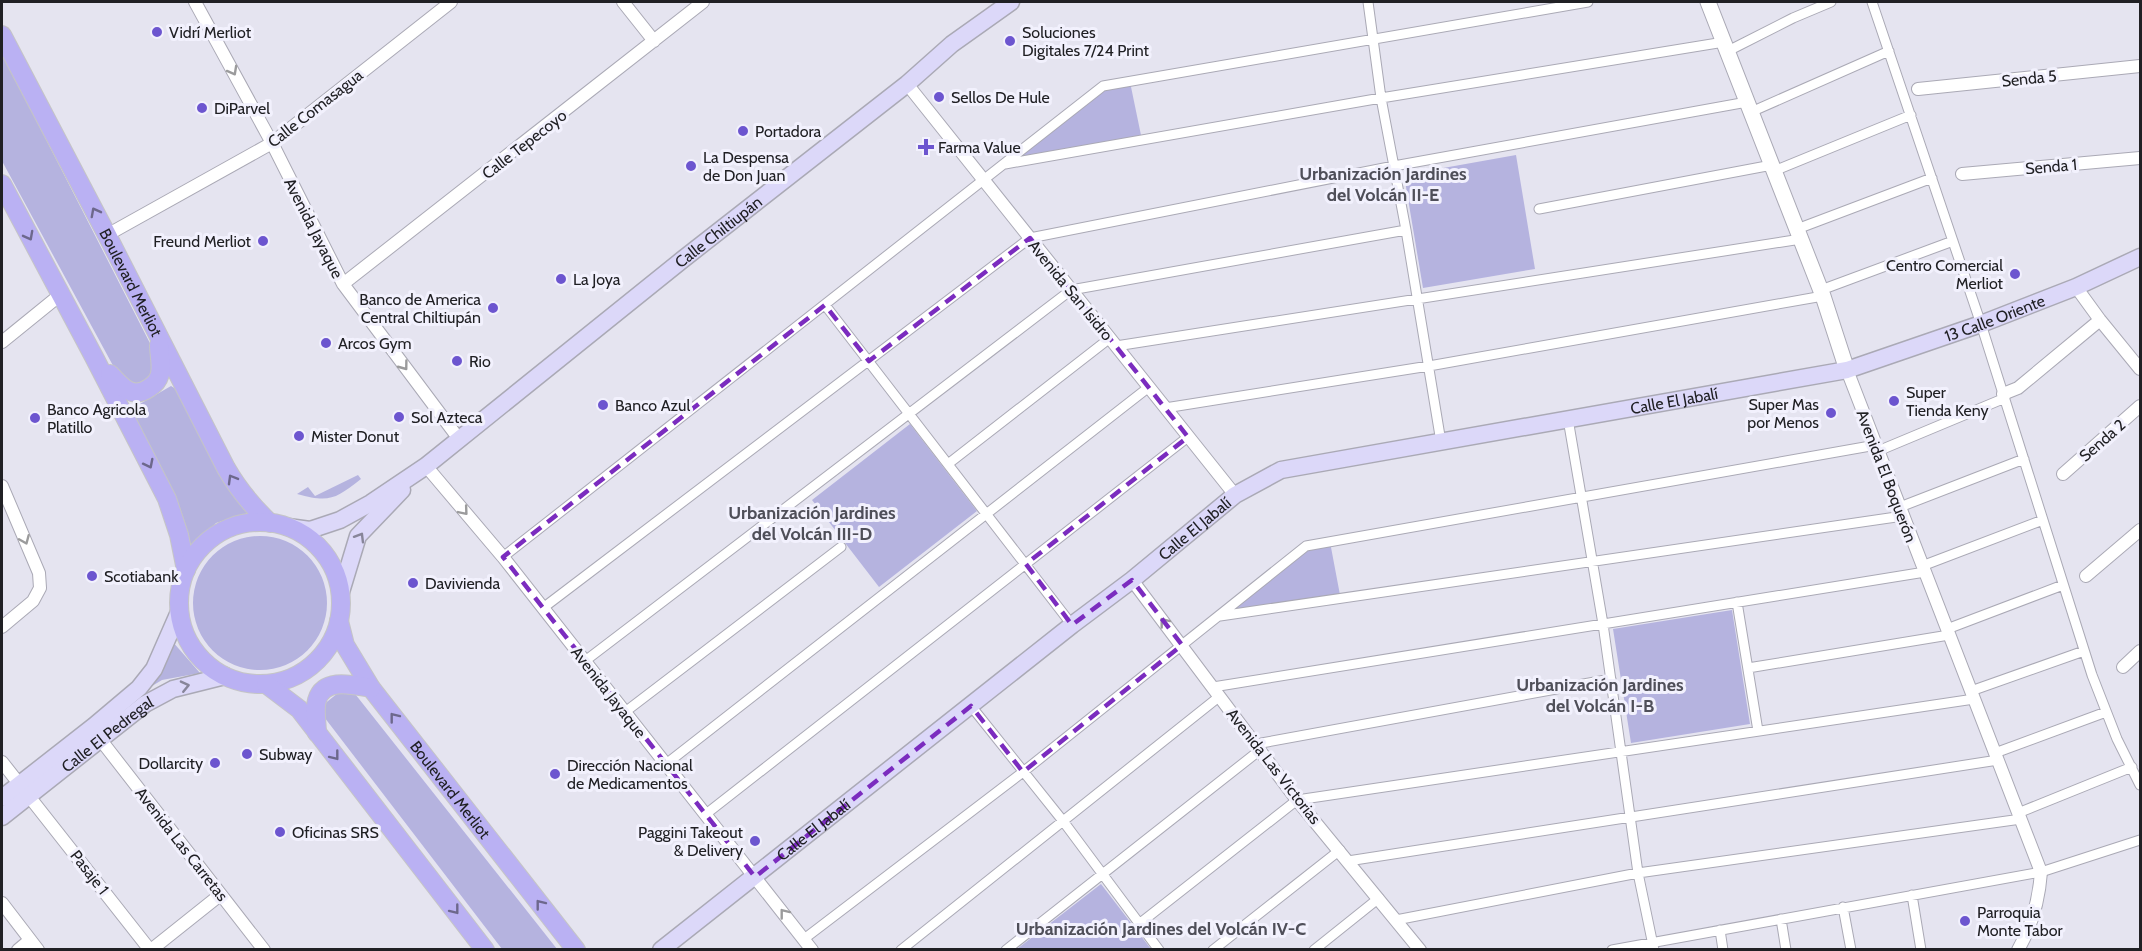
<svg xmlns="http://www.w3.org/2000/svg" width="2142" height="951" viewBox="0 0 2142 951" font-family="Cabin,sans-serif">
	<style>
		.green { fill: #b5b3df }
		.lines { fill: none; stroke-linecap: round; stroke-linejoin: round }
		.pedestrian-casing { stroke: #aaa9b5; stroke-width: 11 }
		.minor-casing { stroke: #aaa9b5; stroke-width: 14 }
		.tertiary-casing { stroke: #aaa9b5; stroke-width: 17 }
		.secondary-casing { stroke: #aaa9b5; stroke-width: 19 }
		.primary-casing { stroke: #c5c5c6; stroke-width: 20 }
		.pedestrian { stroke: #fff; stroke-width: 9 }
		.minor { stroke: #fff; stroke-width: 12 }
		.tertiary { stroke: #fff; stroke-width: 15 }
		.secondary { stroke: #dcd8f9; stroke-width: 16 }
		.primary { stroke: #bab1f3; stroke-width: 18 }
		.oneway { stroke: #9b9b9c }
		.oneway2 { stroke: #6d688c }
		.oneway3 { stroke: #878599 }
		.marked { fill: none; stroke: #7b2cbf; stroke-width: 4.5; stroke-dasharray: 12 8; stroke-linejoin: round }
		.poi-dot { fill: #6c55cf; stroke: #f2f1fd; stroke-width: 2 }
		.labels { text-anchor: middle; stroke-width: 6; stroke-linejoin: round; paint-order: stroke }
		.poi-label { font-size: 16px; fill: #202024; stroke: #f2f1fd; text-anchor: start }
		.street-label { font-size: 16px; fill: #202024; stroke: #f2f1fd }
		.neighbourhood-label { font-size: 18px; font-weight: bold; fill: #4f4f59; stroke: #f2f1fd }
	</style>
	<rect width="100%" height="100%" fill="#e5e4f0"/>
	<path class="green" d="M 2,53 L 157,357 L 146,388 L 123,384 L 2,161 Z
		M 1130,82 L 1142,140 L 1003,165 L 1103,86 Z
		M 1516,155 L 1535,269 L 1423,288 L 1404,175 Z
		M 171,386 L 176,389 L 249,513 L 216,523 L 190,554 C 189,510 153,454 133,414 L 138,405 Z
		M 910,424 L 977,511 L 879,587 L 812,500 Z
		M 358,475 L 361,479 C 335,499 330,503 297,494 L 308,487 L 315,496 Z
		M193 603a67 67 0 1 1 134 0a67 67 0 1 1-134 0Z
		M 1330,542 L 1340,595 L 1217,617 L 1306,546 Z
		M 1732,610 L 1750,724 L 1631,743 L 1613,629 Z
		M 172,641 L 200,673 L 162,680 L 142,692 Z
		M 348,685 L 557,949 L 502,949 L 318,709 Z
		M 1101,884 L 1151,949 L 1017,949 Z"/>
	<g class="lines">
		<g class="pedestrian-casing">
			<path id="pedestrian" d="M 1368,2 L 1381,98 L 1406,230 L 1441,442
				M 1872,2 L 1981,324 L 2092,675 L 2117,739 L 2140,785
				M 1728,51 L 1793,18 L 1831,2
				M 1751,112 L 1889,51
				M 1005,164 L 1381,98 L 1724,42
				M 1774,171 L 1911,115
				M 1539,209 L 1772,165
				M 1797,229 L 1932,178
				M 1821,290 L 1953,241
				M 825,305 L 1072,625
				M 1116,346 L 1801,239
				M 1165,408 L 1429,366 L 1823,296
				M 1568,419 L 1603,624 L 1638,873 L 1654,950
				M 1878,451 L 2005,398
				M 948,464 L 1110,338
				M 1900,507 L 2024,459
				M 503,557 L 1103,86 L 1588,2
				M 1922,566 L 2043,520
				M 1737,602 L 1758,731
				M 543,608 L 1030,238 L 1394,166 L 1747,102
				M 1220,616 L 1903,516
				M 1947,629 L 2063,585
				M 585,661 L 1071,290 L 1406,230
				M 1748,668 L 1949,635
				M 1213,687 L 1925,572
				M 1971,691 L 2084,651
				M 971,706 L 1063,821 L 1159,950
				M 625,712 L 841,547
				M 1256,744 L 1611,679
				M 1995,753 L 2106,712
				M 666,764 L 1149,387
				M 2018,813 L 2132,767
				M 706,814 L 1188,437
				M 1348,861 L 1998,760
				M 1912,895 L 1921,950
				M 1843,907 L 1851,950
				M 1781,919 L 1786,950
				M 1396,920 L 1638,873 L 2021,819
				M 1139,924 L 1297,800 L 1974,699
				M 1720,930 L 1723,950
				M 804,939 L 1023,772 L 1306,546 L 1876,445
				M 901,950 L 1220,696
				M 1006,950 L 1260,750
				M 1213,950 L 1340,850
				M 1314,950 L 1379,898
				M 1612,950 L 2041,872 L 2140,840"/>
		</g>
		<g class="minor-casing">
			<path id="minor" d="M 195,2 L 272,143 L 343,284 L 459,439
				M 623,2 L 654,41
				M 907,84 L 1235,495
				M 1918,89 L 2140,66
				M 1962,174 L 2140,158
				M 107,235 L 272,143 L 451,2
				M 343,284 L 703,2
				M 2076,287 L 2100,320 L 2140,369
				M 2,342 L 60,295
				M 1847,370 L 2041,872 C 2039,900 2033,924 2018,950
				M 2003,394 L 2018,388 L 2100,320
				M 426,466 L 503,557 L 812,950
				M 2063,474 L 2140,406
				M 2,486 L 39,573 L 40,588 L 33,601 L 2,627
				M 2086,576 L 2140,530
				M 1132,580 L 1297,800 L 1420,950
				M 2123,667 L 2140,651
				M 100,739 L 264,950
				M 2,762 L 150,950
				M 2,903 L 38,950
				M 18,950 L 30,940
				M 151,950 L 220,895"/>
		</g>
		<g class="tertiary-casing">
			<path id="tertiary" d="M 1708,2 L 1823,296 L 1847,370"/>
		</g>
		<g class="secondary-casing">
			<g id="secondary">
				<path id="s1" d="M 288,527 L 310,530 L 340,520 L 371,503 L 426,466 L 682,260 L 907,84 L 952,44 L 1011,2"/>
				<path d="M 341,592 L 358,536 L 402,490"/>
				<path d="M 2,798 L 94,726 L 139,688 L 154,669 L 179,612"/>
				<path id="s2" d="M 2,817 L 145,704 L 173,689 L 225,676"/>
				<path id="s3" d="M 661,950 L 1072,625 L 1132,580 L 1235,495 L 1281,470 L 1847,370 L 1981,324 L 2076,287 L 2140,257"/>
			</g>
		</g>
		<g class="primary-casing">
			<g id="primary">
				<path id="s4" d="M 2,35 L 107,235 L 226,468 C 238,489 252,506 270,523"/>
				<path d="M 2,184 L 94,357 L 167,499 L 179,535 L 186,570"/>
				<path d="M 110,374 C 121,386 132,400 149,388 C 155,384 158,381 160,374 C 162,365 159,354 159,345"/>
				<circle cx="260" cy="603" r="81"/>
				<path id="s5" d="M 339,621 L 345,645 L 371,688 L 576,950"/>
				<path d="M 266,684 L 299,709 L 485,950"/>
				<path d="M 317,733 C 317,723 314,710 317,700 C 324,677 353,685 371,688"/>
			</g>
		</g>
		<use href="#pedestrian" class="pedestrian"/>
		<use href="#minor" class="minor"/>
		<use href="#tertiary" class="tertiary"/>
		<use href="#secondary" class="secondary"/>
		<use href="#primary" class="primary"/>
	</g>
	<defs><path id="oneway-chevron" d="M-2-3.5L2.5 0L-2 3.5" fill="none" stroke-width="1.6" stroke-linecap="round" stroke-linejoin="round" transform="scale(1.5)"/></defs>
	<g class="oneway">
		<use href="#oneway-chevron" transform="translate(233 71) rotate(61)"/>
		<use href="#oneway-chevron" transform="translate(404 366) rotate(53)"/>
		<use href="#oneway-chevron" transform="translate(464 511) rotate(50)"/>
		<use href="#oneway-chevron" transform="translate(25 540) rotate(67)"/>
		<use href="#oneway-chevron" transform="translate(1164 622) rotate(-128)"/>
		<use href="#oneway-chevron" transform="translate(784 913) rotate(-128)"/>
	</g>
	<g class="oneway2">
		<use href="#oneway-chevron" transform="translate(95 212) rotate(-118)"/>
		<use href="#oneway-chevron" transform="translate(29 236) rotate(62)"/>
		<use href="#oneway-chevron" transform="translate(149 464) rotate(63)"/>
		<use href="#oneway-chevron" transform="translate(232 479) rotate(-120)"/>
		<use href="#oneway-chevron" transform="translate(394 717) rotate(-128)"/>
		<use href="#oneway-chevron" transform="translate(335 756) rotate(52)"/>
		<use href="#oneway-chevron" transform="translate(540 904) rotate(-128)"/>
		<use href="#oneway-chevron" transform="translate(455 910) rotate(52)"/>
	</g>
	<g class="oneway3">
		<use href="#oneway-chevron" transform="translate(360 537) rotate(-59)"/>
		<use href="#oneway-chevron" transform="translate(185 686) rotate(-13)"/>
	</g>
	<path class="marked" d="M 1030,238 L 1188,437 L 1026,564 L 1072,625 L 1132,580 L 1182,645 L 1023,772 L 971,706 L 755,877 L 503,557 L 825,305 L 869,361 Z"/>
	<g class="poi-dot">
		<circle cx="157" cy="32" r="6"/>
		<circle cx="1010" cy="41" r="6"/>
		<circle cx="939" cy="97" r="6"/>
		<circle cx="202" cy="108" r="6"/>
		<circle cx="743" cy="131" r="6"/>
		<path d="M923 138h6v6h6v6h-6v6h-6v-6h-6v-6h6z"/>
		<circle cx="691" cy="166" r="6"/>
		<circle cx="263" cy="241" r="6"/>
		<circle cx="2015" cy="274" r="6"/>
		<circle cx="561" cy="279" r="6"/>
		<circle cx="493" cy="308" r="6"/>
		<circle cx="326" cy="343" r="6"/>
		<circle cx="457" cy="361" r="6"/>
		<circle cx="1894" cy="401" r="6"/>
		<circle cx="603" cy="405" r="6"/>
		<circle cx="1831" cy="413" r="6"/>
		<circle cx="399" cy="417" r="6"/>
		<circle cx="35" cy="418" r="6"/>
		<circle cx="299" cy="436" r="6"/>
		<circle cx="92" cy="576" r="6"/>
		<circle cx="413" cy="583" r="6"/>
		<circle cx="247" cy="754" r="6"/>
		<circle cx="215" cy="763" r="6"/>
		<circle cx="555" cy="774" r="6"/>
		<circle cx="280" cy="832" r="6"/>
		<circle cx="755" cy="841" r="6"/>
		<circle cx="1965" cy="921" r="6"/>
	</g>
	<g class="labels">
		<g class="poi-label">
			<text x="169" y="38">Vidrí Merliot</text>
			<text x="1022" y="38">Soluciones<tspan x="1022" dy="18">Digitales 7/24 Print</tspan></text>
			<text x="951" y="103">Sellos De Hule</text>
			<text x="214" y="114">DiParvel</text>
			<text x="755" y="137">Portadora</text>
			<text x="938" y="153">Farma Value</text>
			<text x="703" y="163">La Despensa<tspan x="703" dy="18">de Don Juan</tspan></text>
			<text x="251" y="247" text-anchor="end">Freund Merliot</text>
			<text x="2003" y="271" text-anchor="end">Centro Comercial<tspan x="2003" dy="18">Merliot</tspan></text>
			<text x="573" y="285">La Joya</text>
			<text x="481" y="305" text-anchor="end">Banco de America<tspan x="481" dy="18">Central Chiltiupán</tspan></text>
			<text x="338" y="349">Arcos Gym</text>
			<text x="469" y="367">Rio</text>
			<text x="1906" y="398">Super<tspan x="1906" dy="18">Tienda Keny</tspan></text>
			<text x="1819" y="410" text-anchor="end">Super Mas<tspan x="1819" dy="18">por Menos</tspan></text>
			<text x="615" y="411">Banco Azul</text>
			<text x="47" y="415">Banco Agricola<tspan x="47" dy="18">Platillo</tspan></text>
			<text x="411" y="423">Sol Azteca</text>
			<text x="311" y="442">Mister Donut</text>
			<text x="104" y="582">Scotiabank</text>
			<text x="425" y="589">Davivienda</text>
			<text x="259" y="760">Subway</text>
			<text x="203" y="769" text-anchor="end">Dollarcity</text>
			<text x="567" y="771">Dirección Nacional<tspan x="567" dy="18">de Medicamentos</tspan></text>
			<text x="292" y="838">Oficinas SRS</text>
			<text x="743" y="838" text-anchor="end">Paggini Takeout<tspan x="743" dy="18">&amp; Delivery</tspan></text>
			<text x="1977" y="918">Parroquia<tspan x="1977" dy="18">Monte Tabor</tspan></text>
		</g>
		<g class="street-label">
			<text transform="translate(2029 78) rotate(-6)" y="6">Senda 5</text>
			<text transform="translate(315 108) rotate(-38)" y="6">Calle Comasagua</text>
			<text transform="translate(524 144) rotate(-38)" y="6">Calle Tepecoyo</text>
			<text transform="translate(2051 166) rotate(-5)" y="6">Senda 1</text>
			<text transform="translate(314 228) rotate(63)" y="6">Avenida Jayaque</text>
			<text dy="6" stroke="none"><textPath href="#s1" startOffset="530">Calle Chiltiupán</textPath></text>
			<text dy="6" stroke="none"><textPath href="#s4" startOffset="279">Boulevard Merliot</textPath></text>
			<text transform="translate(1071 290) rotate(51)" y="6">Avenida San Isidro</text>
			<text dy="6" stroke="none"><textPath href="#s3" startOffset="1516">13 Calle Oriente</textPath></text>
			<text dy="6" stroke="none"><textPath href="#s3" startOffset="1184">Calle El Jabalí</textPath></text>
			<text transform="translate(2102 440) rotate(-41)" y="6">Senda 2</text>
			<text transform="translate(1887 476) rotate(69)" y="6">Avenida El Boquerón</text>
			<text dy="6" stroke="none"><textPath href="#s3" startOffset="680">Calle El Jabalí</textPath></text>
			<text transform="translate(609 692) rotate(52)" y="6">Avenida Jayaque</text>
			<text dy="6" stroke="none"><textPath href="#s2" startOffset="134">Calle El Pedregal</textPath></text>
			<text transform="translate(1274 766) rotate(52)" y="6">Avenida Las Victorias</text>
			<text dy="6" stroke="none"><textPath href="#s5" startOffset="204">Boulevard Merliot</textPath></text>
			<text dy="6" stroke="none"><textPath href="#s3" startOffset="194">Calle El Jabalí</textPath></text>
			<text transform="translate(182 844) rotate(52)" y="6">Avenida Las Carretas</text>
			<text transform="translate(90 872) rotate(52)" y="6">Pasaje 1</text>
		</g>
		<g class="neighbourhood-label">
			<text x="1383" y="180">Urbanización Jardines<tspan x="1383" dy="21">del Volcán II-E</tspan></text>
			<text x="812" y="519">Urbanización Jardines<tspan x="812" dy="21">del Volcán III-D</tspan></text>
			<text x="1600" y="691">Urbanización Jardines<tspan x="1600" dy="21">del Volcán I-B</tspan></text>
			<text x="1161" y="935">Urbanización Jardines del Volcán IV-C</text>
		</g>
	</g>
	<rect width="2142" height="951" fill="none" stroke="#202024" stroke-width="6"/>
</svg>
